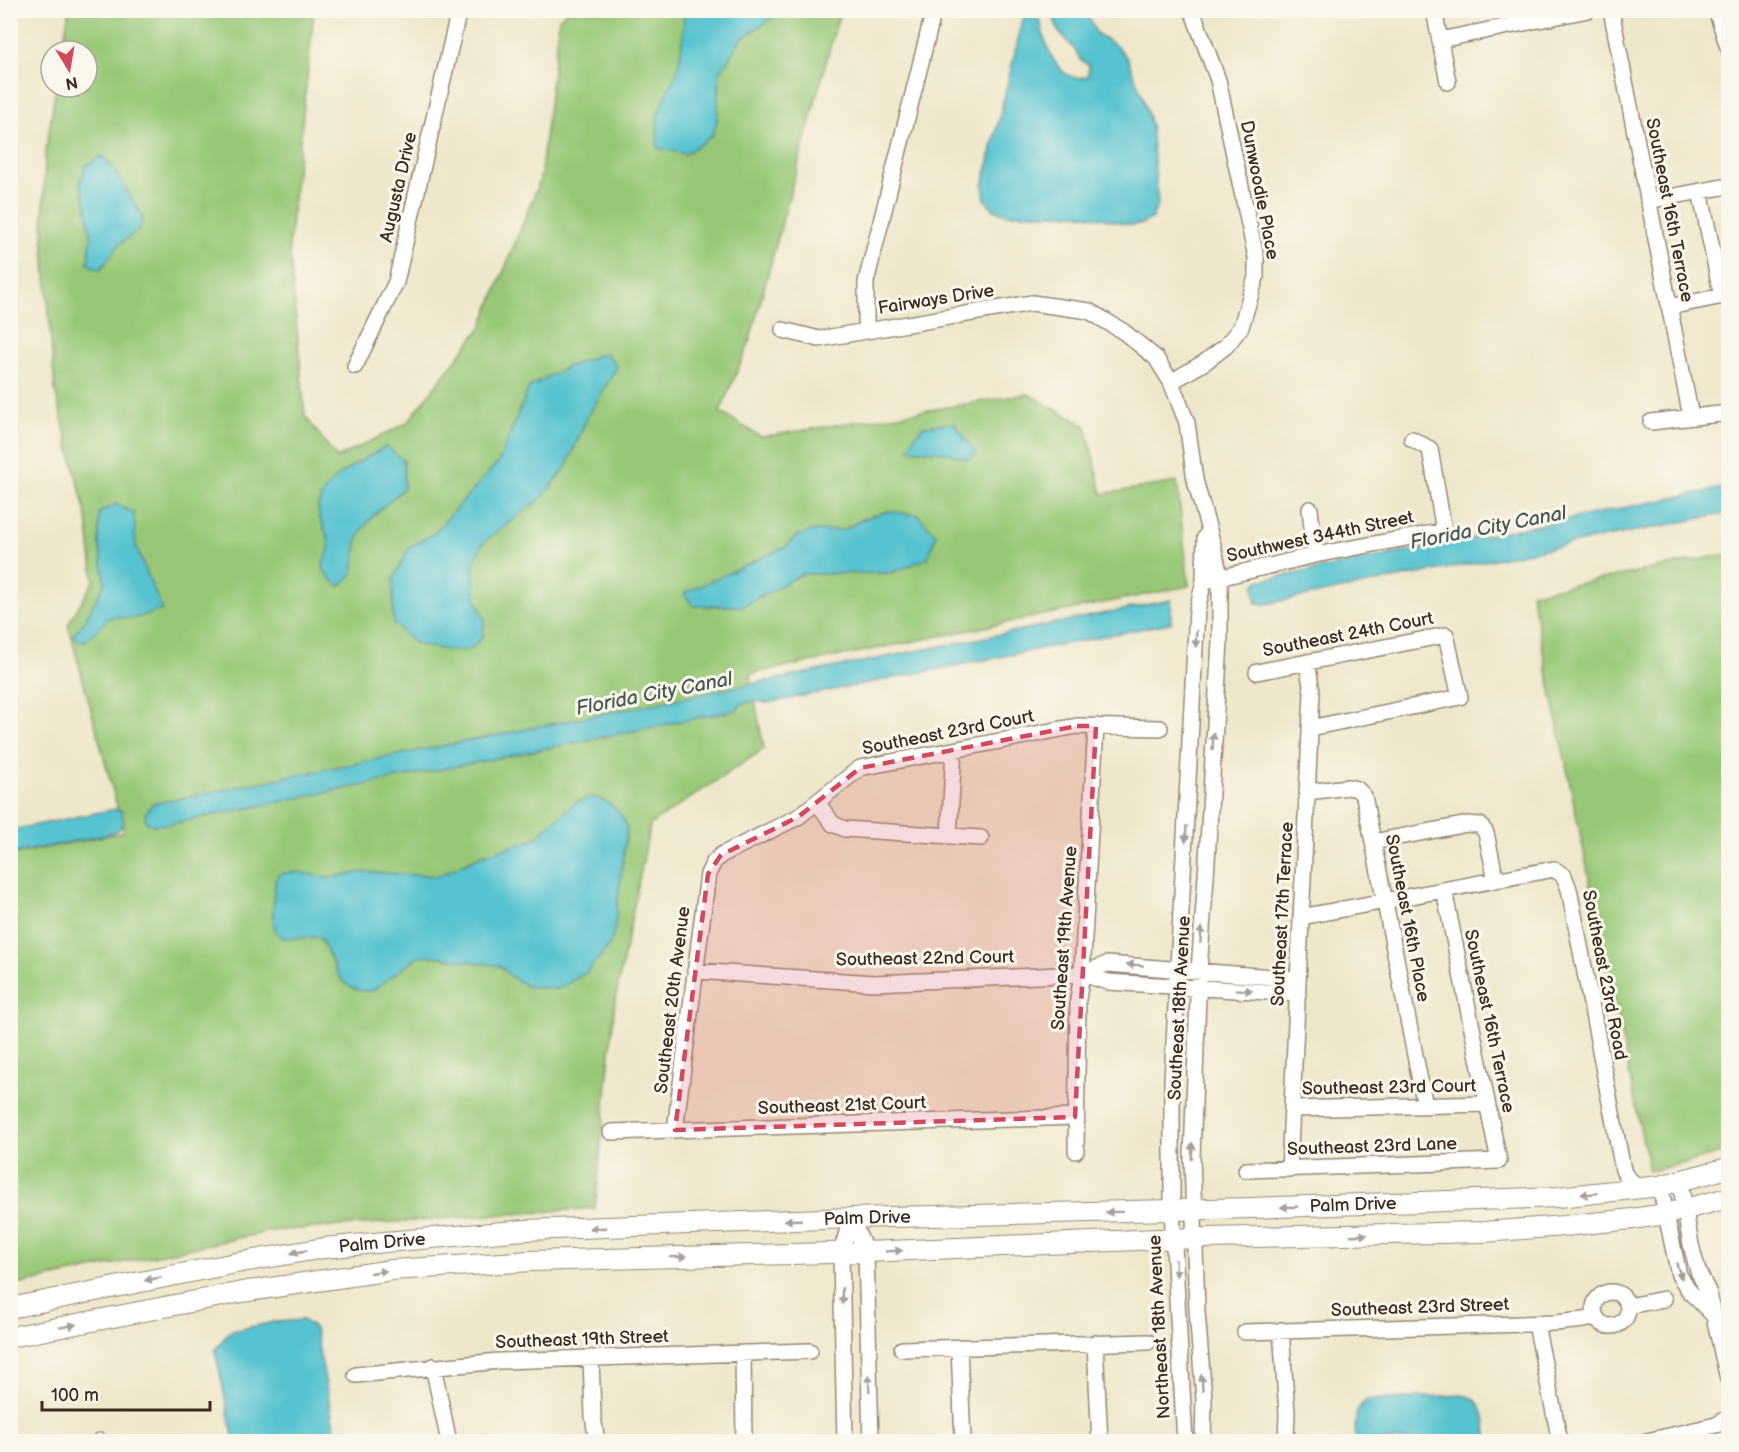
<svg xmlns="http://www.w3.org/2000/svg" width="1739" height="1452" viewBox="0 0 1739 1452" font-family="'Balsamiq Sans',sans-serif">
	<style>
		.green { fill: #97c776; stroke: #69784a; stroke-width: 1.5 }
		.water { fill: #56c3d0; stroke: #487677; stroke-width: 1.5 }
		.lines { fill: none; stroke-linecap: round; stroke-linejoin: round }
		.minor-casing { stroke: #958874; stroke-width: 18 }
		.major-casing { stroke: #958874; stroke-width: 22 }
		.minor { stroke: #fff; stroke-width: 15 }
		.major { stroke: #fff; stroke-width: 20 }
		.oneway { fill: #a79f9a }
		.marked { fill: #d1495b; fill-opacity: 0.2; stroke: #d1495b; stroke-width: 4.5; stroke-dasharray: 12 8; stroke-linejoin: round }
		.labels { text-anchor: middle; stroke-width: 6; stroke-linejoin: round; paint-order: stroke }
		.street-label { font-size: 18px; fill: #3b2a1e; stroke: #fbf7ec }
		.water-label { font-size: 20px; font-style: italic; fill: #435853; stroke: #fbf7ec }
	</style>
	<rect width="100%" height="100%" fill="#fbf7ec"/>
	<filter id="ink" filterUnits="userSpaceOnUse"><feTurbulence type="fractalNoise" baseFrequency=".0167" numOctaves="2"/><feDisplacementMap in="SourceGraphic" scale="12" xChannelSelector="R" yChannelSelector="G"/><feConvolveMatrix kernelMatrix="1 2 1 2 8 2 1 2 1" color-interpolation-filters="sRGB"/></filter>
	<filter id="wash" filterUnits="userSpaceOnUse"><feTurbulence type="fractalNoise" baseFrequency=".008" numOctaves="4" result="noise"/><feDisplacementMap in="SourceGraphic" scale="24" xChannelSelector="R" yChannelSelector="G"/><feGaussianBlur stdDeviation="1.35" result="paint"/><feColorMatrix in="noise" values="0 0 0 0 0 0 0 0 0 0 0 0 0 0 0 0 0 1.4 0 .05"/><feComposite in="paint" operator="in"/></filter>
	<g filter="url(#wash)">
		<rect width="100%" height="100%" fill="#efe7cb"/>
		<path class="green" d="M 69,11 L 314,11 L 289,246 L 305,416 L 337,458 L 407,423 L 482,326 L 540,180 L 559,19 L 567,11 L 840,11 L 749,343 L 720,412 L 761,437 L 1028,394 L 1086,426 L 1102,494 L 1177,482 L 1189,586 L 750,674 L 764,749 L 650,825 L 615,1001 L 595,1208 L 272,1231 L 11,1286 L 11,855 L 124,832 L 68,624 L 94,581 L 87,518 L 55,391 L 43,236 L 45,156 L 56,87 L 87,87 L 87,51 L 62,51 Z
			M 1728,554 L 1728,1151 L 1686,1163 L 1649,1171 L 1531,593 Z"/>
		<path class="water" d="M 684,11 L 776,11 L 775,16 L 741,39 L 720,72 L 717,121 L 712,136 L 685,154 L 657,148 L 658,114 L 678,69 L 683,37 Z
			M 1046,11 L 1086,11 L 1096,33 L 1118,47 L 1127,58 L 1142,95 L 1151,125 L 1158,204 L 1152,218 L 1142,224 L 1131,225 L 1083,214 L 1007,214 L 994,210 L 985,199 L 983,186 L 1023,19 L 1027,15 L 1040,20 C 1044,42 1057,87 1088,76 L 1089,65 L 1080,60 L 1076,51 L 1058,31 L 1052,13 Z
			M 102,156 L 114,169 L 143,217 L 140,229 L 120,244 L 100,270 L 88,264 L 91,238 L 86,204 L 80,182 L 86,165 Z
			M 606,353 L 617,367 L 587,418 L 565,469 L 543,497 L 482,544 L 473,565 L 476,599 L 485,620 L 482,638 L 471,649 L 451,651 L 416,644 L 393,623 L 393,580 L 409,548 L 433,534 L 499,461 L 529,387 L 569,366 Z
			M 954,423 L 977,454 L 967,459 L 945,452 L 909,449 L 914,437 L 923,426 Z
			M 386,446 L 404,461 L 404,488 C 389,502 372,514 361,532 C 350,551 363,573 339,586 C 308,561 332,564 329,542 C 327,531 317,518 318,507 C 323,477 363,461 386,446 Z
			M 1728,487 L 1728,513 L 1266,604 L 1256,603 L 1254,586 L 1258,581 Z
			M 115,504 L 134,513 L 136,546 L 162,610 L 135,618 L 110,617 L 86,640 L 79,642 L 73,635 L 84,622 L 105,582 L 99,543 L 99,513 Z
			M 889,511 L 918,515 L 936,535 L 928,558 L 891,573 L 802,574 L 743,606 L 693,606 L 684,593 L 785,547 L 797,536 L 814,531 L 843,530 L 865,518 Z
			M 1171,600 L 1171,623 L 767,703 L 753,701 L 741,704 L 737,710 L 169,824 L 152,825 L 146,822 L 145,814 L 152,804 Z
			M 593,797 C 611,803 621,809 627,828 L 614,932 L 609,946 L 586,973 L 558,989 L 528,987 L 512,977 L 500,966 L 426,955 L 418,957 L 372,991 C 334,994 336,959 319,937 C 308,937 296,939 285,938 C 267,936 274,896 275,883 L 277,876 L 284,873 L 299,872 L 328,878 L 364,872 L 438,876 L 480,856 L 533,840 L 576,802 Z
			M 115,809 L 121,810 L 124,822 L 120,829 L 106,835 L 11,854 L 11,830 Z
			M 303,1320 L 315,1329 L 337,1441 L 234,1441 L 215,1350 L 229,1332 L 273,1322 Z
			M 1463,1395 C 1487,1400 1484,1421 1488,1441 L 1355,1441 C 1356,1426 1352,1408 1368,1400 Z"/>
	</g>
	<g filter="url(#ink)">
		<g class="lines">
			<g class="minor-casing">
				<path id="minor" d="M 1434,10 L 1448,82
					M 1611,10 L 1691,417
					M 1716,10 L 1728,47
					M 1440,40 L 1588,10
					M 1700,191 L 1722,297
					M 1648,201 L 1728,186
					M 1669,307 L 1728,295
					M 783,330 L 819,339 L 1032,303 L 1089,311 L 1124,332 L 1156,358 L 1171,382 L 1187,423 L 1195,480 L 1213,545 L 1220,577 L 1220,641 L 1206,877 L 1199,970 L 1192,1157 L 1197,1311 L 1204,1399 L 1203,1442
					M 866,331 L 866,282 L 934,10
					M 355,366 L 396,282 L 459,10
					M 1171,382 L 1205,362 L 1226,346 L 1241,327 L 1256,277 L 1256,257 L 1218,80 L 1192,10
					M 1651,422 L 1728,413
					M 1310,509 L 1315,555
					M 1210,580 L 1315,555 L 1444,531 L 1430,449 L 1412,439
					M 1257,672 L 1446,635 L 1460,697 L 1310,728
					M 1307,792 L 1348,787 L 1357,789 L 1364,796 L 1425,1106
					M 817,802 L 833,824 L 845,829 L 981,838
					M 949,836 L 954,750
					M 1373,842 L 1468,824 L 1480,825 L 1486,833 L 1496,880
					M 1301,917 L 1554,869 L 1564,876 L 1569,889 L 1623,1170 L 1626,1176 L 1640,1189
					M 695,971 L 874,983 L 1082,974 L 1108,982 L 1298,994
					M 1082,974 L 1107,964 L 1298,979
					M 1292,1109 L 1487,1104
					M 675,1130 L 708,874 L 714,862 L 721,855 L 798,817 L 860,768 L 1077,726 L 1160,728
					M 611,1132 L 1075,1117
					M 1076,1151 L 1078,999 L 1082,974 L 1096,726
					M 1289,1169 L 1312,692 L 1307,662
					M 1246,1170 L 1499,1161 L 1444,890
					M 1680,1181 L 1691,1245 L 1698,1271 L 1709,1294 L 1728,1379
					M 1660,1186 L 1679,1275 L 1690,1292 L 1714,1316
					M 851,1218 L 866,1252 L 871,1442
					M1594 1309a17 17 0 1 1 34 0a17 17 0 1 1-34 0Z
					M 1628,1306 L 1664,1299
					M 1536,1324 L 1560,1442
					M 1281,1330 L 1287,1413 L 1286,1442
					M 1245,1332 L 1555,1323 L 1584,1320 L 1596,1317
					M 1095,1343 L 1100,1442
					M 959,1347 L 963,1442
					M 902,1349 L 1148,1342
					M 743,1353 L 744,1442
					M 591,1358 L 593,1416 L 597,1442
					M 433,1366 L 449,1442
					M 356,1375 L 499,1361 L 810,1351
					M 100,1442 L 100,1441
					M 845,1442 L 841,1253 L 851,1218
					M 1185,1442 L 1172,1210 L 1172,1081 L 1197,610 L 1204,581 L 1205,537
					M 1643,1442 L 1716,1425 L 1728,1418"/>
			</g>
			<g class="major-casing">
				<g id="major">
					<path id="s1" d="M 10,1308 L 236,1263 L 324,1248 L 385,1242 L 525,1230 L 851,1218 L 1251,1208 L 1558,1197 L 1660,1186 L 1728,1168"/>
					<path d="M 10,1337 L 242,1292 L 392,1270 L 531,1261 L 866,1252 L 1159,1239 L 1484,1232 L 1564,1226 L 1632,1219 L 1666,1214 L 1728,1198"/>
				</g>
			</g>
			<use href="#minor" class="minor"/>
			<use href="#major" class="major"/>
		</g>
		<defs><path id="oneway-solid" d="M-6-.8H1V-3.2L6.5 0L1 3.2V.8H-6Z" transform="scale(1.5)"/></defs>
		<g class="oneway">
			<use href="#oneway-solid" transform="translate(1196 639) rotate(93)"/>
			<use href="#oneway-solid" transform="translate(1213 741) rotate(-87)"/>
			<use href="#oneway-solid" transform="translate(1186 834) rotate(93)"/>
			<use href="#oneway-solid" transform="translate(1201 935) rotate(-85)"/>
			<use href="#oneway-solid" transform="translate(1135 965) rotate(-176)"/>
			<use href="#oneway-solid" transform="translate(1244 990) rotate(4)"/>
			<use href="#oneway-solid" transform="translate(1192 1151) rotate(-88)"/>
			<use href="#oneway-solid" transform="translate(1589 1194) rotate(175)"/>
			<use href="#oneway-solid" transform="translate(1289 1207) rotate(178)"/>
			<use href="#oneway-solid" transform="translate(1114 1212) rotate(179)"/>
			<use href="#oneway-solid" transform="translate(793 1220) rotate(178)"/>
			<use href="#oneway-solid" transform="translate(598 1228) rotate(178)"/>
			<use href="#oneway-solid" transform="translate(1359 1235) rotate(-2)"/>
			<use href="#oneway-solid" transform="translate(894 1251) rotate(-3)"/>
			<use href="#oneway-solid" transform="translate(299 1252) rotate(170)"/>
			<use href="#oneway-solid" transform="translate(678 1257) rotate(-1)"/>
			<use href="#oneway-solid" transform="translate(1176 1268) rotate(87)"/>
			<use href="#oneway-solid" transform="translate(1679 1271) rotate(71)"/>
			<use href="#oneway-solid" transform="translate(378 1272) rotate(-8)"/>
			<use href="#oneway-solid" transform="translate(153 1279) rotate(169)"/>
			<use href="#oneway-solid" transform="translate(842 1296) rotate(89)"/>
			<use href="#oneway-solid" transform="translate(68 1326) rotate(-11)"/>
			<use href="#oneway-solid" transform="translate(869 1383) rotate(-92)"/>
			<use href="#oneway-solid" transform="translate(1202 1383) rotate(-95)"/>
		</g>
	</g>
	<path class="marked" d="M 1077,726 L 1096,726 L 1075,1117 L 675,1130 L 708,874 L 721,855 L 798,817 L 860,768 Z"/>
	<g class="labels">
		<g class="street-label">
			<text transform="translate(398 187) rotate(-77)" y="6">Augusta Drive</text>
			<text transform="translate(1260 190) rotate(79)" y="6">Dunwoodie Place</text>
			<text transform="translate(1670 210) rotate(79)" y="6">Southeast 16th Terrace</text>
			<text transform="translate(936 299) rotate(-9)" y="6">Fairways Drive</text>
			<text transform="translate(1320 536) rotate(-12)" y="6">Southwest 344th Street</text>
			<text transform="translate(1348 634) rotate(-11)" y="6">Southeast 24th Court</text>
			<text transform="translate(948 732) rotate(-11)" y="6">Southeast 23rd Court</text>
			<text transform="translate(1282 914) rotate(-87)" y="6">Southeast 17th Terrace</text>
			<text transform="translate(1408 918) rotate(79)" y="6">Southeast 16th Place</text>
			<text transform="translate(1064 938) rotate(-86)" y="6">Southeast 19th Avenue</text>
			<text transform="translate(925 958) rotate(-1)" y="6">Southeast 22nd Court</text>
			<text transform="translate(1605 975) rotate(79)" y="6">Southeast 23rd Road</text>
			<text transform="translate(672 1000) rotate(-83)" y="6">Southeast 20th Avenue</text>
			<text transform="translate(1179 1008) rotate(-87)" y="6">Southeast 18th Avenue</text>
			<text transform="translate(1490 1021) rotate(78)" y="6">Southeast 16th Terrace</text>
			<text transform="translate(1389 1087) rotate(-1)" y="6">Southeast 23rd Court</text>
			<text transform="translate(842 1105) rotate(-2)" y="6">Southeast 21st Court</text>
			<text transform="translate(1372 1146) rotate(-2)" y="6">Southeast 23rd Lane</text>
			<text dy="6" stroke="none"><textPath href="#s1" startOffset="1350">Palm Drive</textPath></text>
			<text dy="6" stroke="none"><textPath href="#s1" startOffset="864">Palm Drive</textPath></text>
			<text dy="6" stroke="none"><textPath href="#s1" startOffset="378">Palm Drive</textPath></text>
			<text transform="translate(1420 1307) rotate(-2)" y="6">Southeast 23rd Street</text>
			<text transform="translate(1159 1327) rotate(-93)" y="6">Northeast 18th Avenue</text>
			<text transform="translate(582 1339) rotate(-2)" y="6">Southeast 19th Street</text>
		</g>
		<g class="water-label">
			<text transform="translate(1488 527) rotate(-11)" y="7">Florida City Canal</text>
			<text transform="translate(654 693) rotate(-11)" y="7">Florida City Canal</text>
		</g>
	</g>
	<rect width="1739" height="1452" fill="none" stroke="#fbf7ec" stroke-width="36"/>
	<g transform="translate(69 69) rotate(169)"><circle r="28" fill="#fbf7ec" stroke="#aea59a" stroke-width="1.5"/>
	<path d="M0-4.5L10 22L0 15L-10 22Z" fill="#d1495b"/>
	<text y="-9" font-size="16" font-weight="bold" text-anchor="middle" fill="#3b2a1e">N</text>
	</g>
	<path d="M42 1401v9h168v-9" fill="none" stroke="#3b2a1e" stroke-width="3"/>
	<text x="51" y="1401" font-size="18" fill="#3b2a1e" stroke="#fbf7ec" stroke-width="4.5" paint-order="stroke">100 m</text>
</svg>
